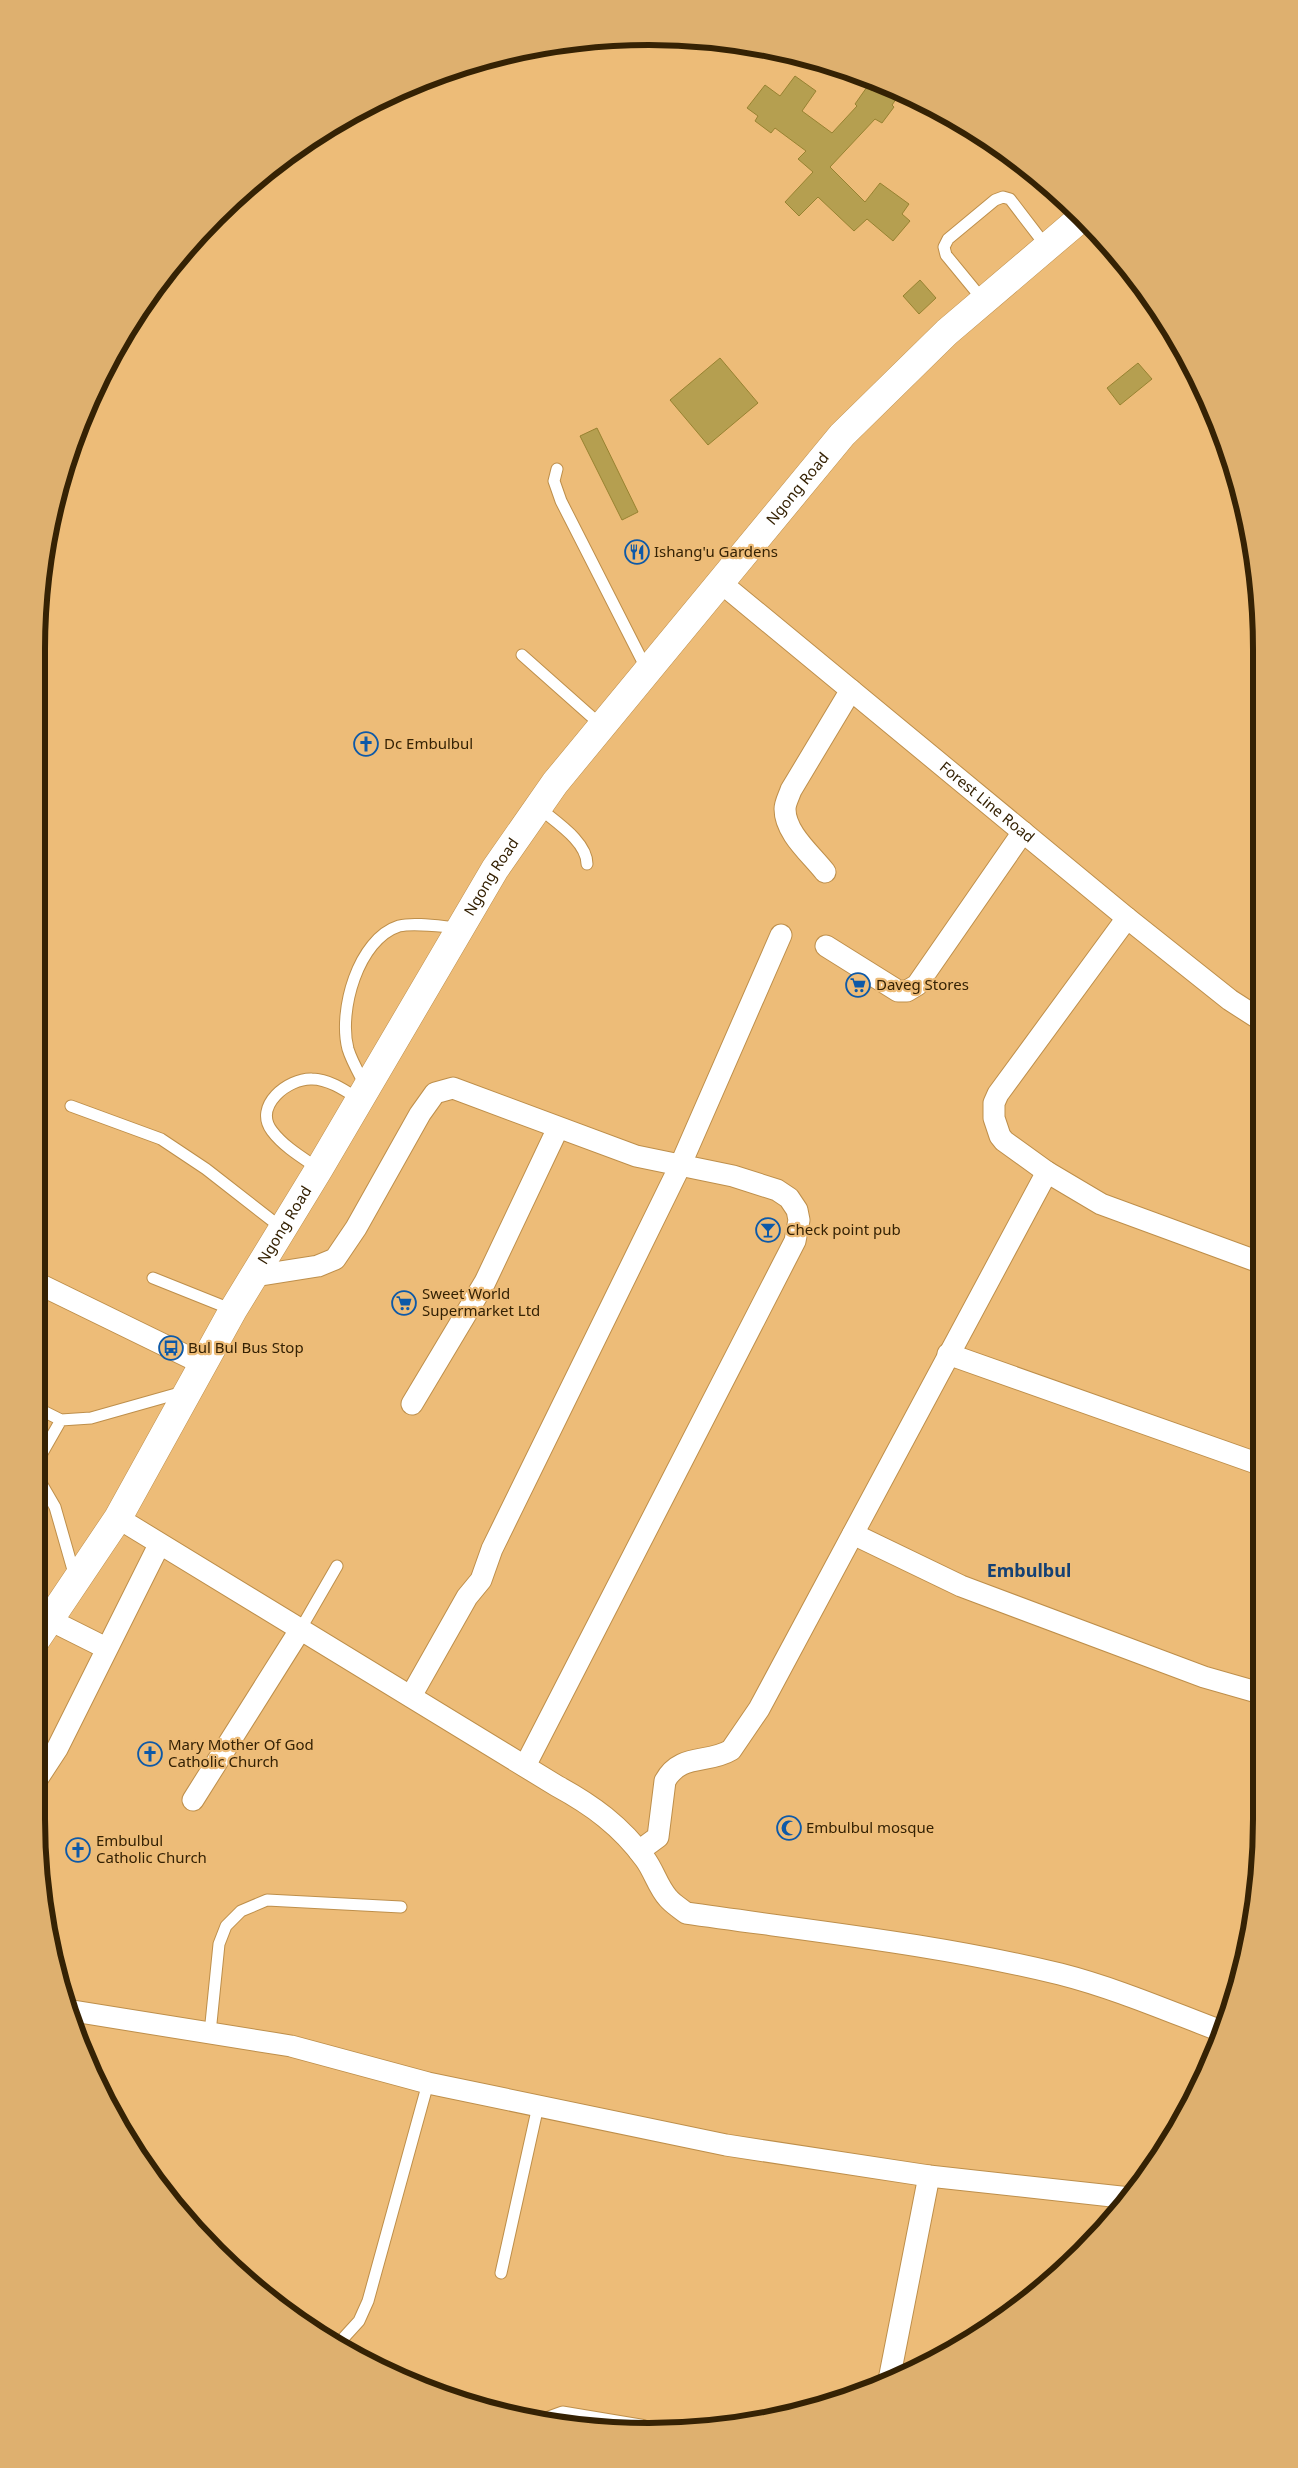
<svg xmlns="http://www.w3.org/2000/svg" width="1298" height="2468" viewBox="0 0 1298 2468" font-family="'Noto Sans',sans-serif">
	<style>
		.building { fill: #b59f50; stroke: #978231 }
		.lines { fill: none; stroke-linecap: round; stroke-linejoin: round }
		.lane-casing { stroke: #be8f4b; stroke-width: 13 }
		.street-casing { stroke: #be8f4b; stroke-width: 23 }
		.secondary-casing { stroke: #be8f4b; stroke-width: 29 }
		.lane { stroke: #fff; stroke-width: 11 }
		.street { stroke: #fff; stroke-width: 21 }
		.secondary { stroke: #fff; stroke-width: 28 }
		.labels { text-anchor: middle; stroke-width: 4.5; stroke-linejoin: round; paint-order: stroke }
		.street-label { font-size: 15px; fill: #352204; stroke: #edbc78 }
		.poi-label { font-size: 15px; fill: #352204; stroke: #edbc78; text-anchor: start }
		.quarter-label { font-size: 18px; font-weight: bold; fill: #154174; stroke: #edbc78 }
		.rim { fill: none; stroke: #352204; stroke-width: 6 }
	</style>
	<rect width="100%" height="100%" fill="#edbc78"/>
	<path class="building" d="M 795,76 L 816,91 L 802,111 L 832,133 L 857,106 L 855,104 L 867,87 L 872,91 L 877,83 L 901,92 L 892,105 L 894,107 L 882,123 L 875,119 L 830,167 L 865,202 L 880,183 L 909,204 L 902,214 L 910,221 L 893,241 L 867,219 L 854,231 L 818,197 L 799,216 L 785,202 L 813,172 L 798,159 L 806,151 L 775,128 L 771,133 L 755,121 L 758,116 L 747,108 L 765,85 L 780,96 Z
		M 920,280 L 936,298 L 919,314 L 903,296 Z
		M 720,358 L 758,403 L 708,445 L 670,400 Z
		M 1138,363 L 1152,379 L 1120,405 L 1107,388 Z
		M 597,428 L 638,512 L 622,520 L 580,436 Z"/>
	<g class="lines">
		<g class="lane-casing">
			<path id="lane" d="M 983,300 L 946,255 L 944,247 L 948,239 L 995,200 L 1003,197 L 1010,199 L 1046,246
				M 557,469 L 554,481 L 561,501 L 647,670
				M 522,655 L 602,726
				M 538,807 C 554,821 587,841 587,864
				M 366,1087 C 360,1075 352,1062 348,1049 C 338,1011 358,939 399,926 C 415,922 444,927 461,928
				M 71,1106 L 161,1139 L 206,1169 L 283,1229
				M 319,1169 C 303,1158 284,1147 272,1131 C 253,1106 288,1078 312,1079 C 329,1079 346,1091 360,1100
				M 153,1278 L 233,1310
				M 37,1408 L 61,1420 L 91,1418 L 183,1392
				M 37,1462 L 61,1420
				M 37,1476 L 55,1507 L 75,1577
				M 300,1630 L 337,1566
				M 210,2033 L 219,1944 L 226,1926 L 241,1911 L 267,1900 L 401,1907
				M 501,2273 L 538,2106
				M 338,2344 L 359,2321 L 368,2301 L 428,2083"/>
		</g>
		<g class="street-casing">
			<g id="street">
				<path id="s1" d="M 720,582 L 1127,918 L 1230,1000 L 1258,1018"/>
				<path d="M 825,872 C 811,854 785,833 785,809 C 785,803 789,796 791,790 L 851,690"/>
				<path d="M 1127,918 L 998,1094 L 994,1103 L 994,1118 L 1000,1136 L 1004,1141 L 1047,1172 L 1101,1204 L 1259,1262"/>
				<path d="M 826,946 L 898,991 L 907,991 L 917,985 L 1023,832"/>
				<path d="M 255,1276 L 318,1266 L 335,1259 L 356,1228 L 420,1114 L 435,1093 L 453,1088 L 636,1156 L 733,1176 L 777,1190 L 789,1198 L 797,1210 L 799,1220 L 795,1241 L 525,1766"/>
				<path d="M 37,1283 L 203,1364"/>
				<path d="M 948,1354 L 1259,1464"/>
				<path d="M 412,1404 L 485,1282 L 558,1128"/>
				<path d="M 118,1518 L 557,1786 C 592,1805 621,1826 645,1859 C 654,1871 658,1887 668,1898 C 673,1904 680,1908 686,1913 C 811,1931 937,1944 1060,1974 C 1115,1988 1168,2011 1221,2031"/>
				<path d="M 853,1534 L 961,1586 L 1204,1677 L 1260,1693"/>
				<path d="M 50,1620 L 106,1648"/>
				<path d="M 411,1696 L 467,1597 L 481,1580 L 492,1549 L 680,1166 L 781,935"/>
				<path d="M 36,1781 L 57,1749 L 159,1545"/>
				<path d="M 193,1800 L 300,1630"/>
				<path d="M 639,1851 L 658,1837 L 665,1781 C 680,1753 708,1764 731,1750 L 759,1709 L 1047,1172"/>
				<path d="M 67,2010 L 291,2046 L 428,2083 L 726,2145 L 929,2176 L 1130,2198"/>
				<path d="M 889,2380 L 929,2176"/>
				<path d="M 552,2421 L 563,2417 L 641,2430"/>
			</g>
		</g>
		<g class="secondary-casing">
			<g id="secondary">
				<path id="s2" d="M 36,1640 L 118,1518 L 233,1310 L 319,1169 L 495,869 L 555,783 L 842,435 L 947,332 L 1081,218"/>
			</g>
		</g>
		<use href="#lane" class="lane"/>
		<use href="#street" class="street"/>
		<use href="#secondary" class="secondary"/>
	</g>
	<defs>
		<g id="restaurant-ring" transform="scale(1.25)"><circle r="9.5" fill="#edbc78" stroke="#0d59a8" stroke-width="1.5"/><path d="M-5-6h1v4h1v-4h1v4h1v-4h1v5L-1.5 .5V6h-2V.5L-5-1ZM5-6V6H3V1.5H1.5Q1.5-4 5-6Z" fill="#0d59a8"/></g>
		<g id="church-ring" transform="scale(1.25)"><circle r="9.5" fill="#edbc78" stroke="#0d59a8" stroke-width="1.5"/><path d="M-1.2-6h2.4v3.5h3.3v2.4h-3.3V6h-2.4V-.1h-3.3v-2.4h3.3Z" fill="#0d59a8"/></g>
		<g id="supermarket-ring" transform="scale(1.25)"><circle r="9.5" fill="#edbc78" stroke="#0d59a8" stroke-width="1.5"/><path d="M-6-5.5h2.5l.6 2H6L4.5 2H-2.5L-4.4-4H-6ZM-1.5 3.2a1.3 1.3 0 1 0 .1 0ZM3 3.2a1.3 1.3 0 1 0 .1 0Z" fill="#0d59a8"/></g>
		<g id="bar-ring" transform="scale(1.25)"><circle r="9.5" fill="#edbc78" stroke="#0d59a8" stroke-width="1.5"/><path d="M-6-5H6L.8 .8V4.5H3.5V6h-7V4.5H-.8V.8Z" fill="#0d59a8"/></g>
		<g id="bus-ring" transform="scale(1.25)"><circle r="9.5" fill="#edbc78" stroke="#0d59a8" stroke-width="1.5"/><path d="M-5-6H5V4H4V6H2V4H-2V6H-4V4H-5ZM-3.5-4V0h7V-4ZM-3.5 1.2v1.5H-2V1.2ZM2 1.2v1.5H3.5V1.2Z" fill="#0d59a8"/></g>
		<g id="mosque-ring" transform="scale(1.25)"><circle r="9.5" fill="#edbc78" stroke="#0d59a8" stroke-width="1.5"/><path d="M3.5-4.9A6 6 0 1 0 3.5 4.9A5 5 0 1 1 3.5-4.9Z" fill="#0d59a8"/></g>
	</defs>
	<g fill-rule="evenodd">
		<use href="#restaurant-ring" x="637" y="552"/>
		<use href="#church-ring" x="366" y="744"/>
		<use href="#supermarket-ring" x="858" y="985"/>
		<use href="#bar-ring" x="768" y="1230"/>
		<use href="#supermarket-ring" x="404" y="1303"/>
		<use href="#bus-ring" x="171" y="1348"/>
		<use href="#church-ring" x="150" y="1754"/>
		<use href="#mosque-ring" x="789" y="1828"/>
		<use href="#church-ring" x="78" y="1850"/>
	</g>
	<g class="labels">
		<g class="street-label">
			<text dy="5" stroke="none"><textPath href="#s2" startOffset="1384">Ngong Road</textPath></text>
			<text dy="5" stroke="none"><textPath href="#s1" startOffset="346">Forest Line Road</textPath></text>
			<text dy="5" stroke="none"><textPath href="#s2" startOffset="889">Ngong Road</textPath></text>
			<text dy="5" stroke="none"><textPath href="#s2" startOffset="484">Ngong Road</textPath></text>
		</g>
		<g class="poi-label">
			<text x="654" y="557">Ishang'u Gardens</text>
			<text x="384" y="749">Dc Embulbul</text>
			<text x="876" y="990">Daveg Stores</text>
			<text x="786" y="1235">Check point pub</text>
			<text x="422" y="1299">Sweet World<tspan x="422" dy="17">Supermarket Ltd</tspan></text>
			<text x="188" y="1353">Bul Bul Bus Stop</text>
			<text x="168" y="1750">Mary Mother Of God<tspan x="168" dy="17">Catholic Church</tspan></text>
			<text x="806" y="1833">Embulbul mosque</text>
			<text x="96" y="1846">Embulbul<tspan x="96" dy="17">Catholic Church</tspan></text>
		</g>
		<g class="quarter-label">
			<text x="1029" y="1577">Embulbul</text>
		</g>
	</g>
	<path d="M0 0H1298V2468H0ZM649 45H649A604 604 0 0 1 1253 649V1819A604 604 0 0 1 649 2423H649A604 604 0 0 1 45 1819V649A604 604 0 0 1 649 45Z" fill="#deb06f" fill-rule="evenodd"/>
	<path class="rim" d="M649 45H649A604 604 0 0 1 1253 649V1819A604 604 0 0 1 649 2423H649A604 604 0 0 1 45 1819V649A604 604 0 0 1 649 45Z"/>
</svg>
